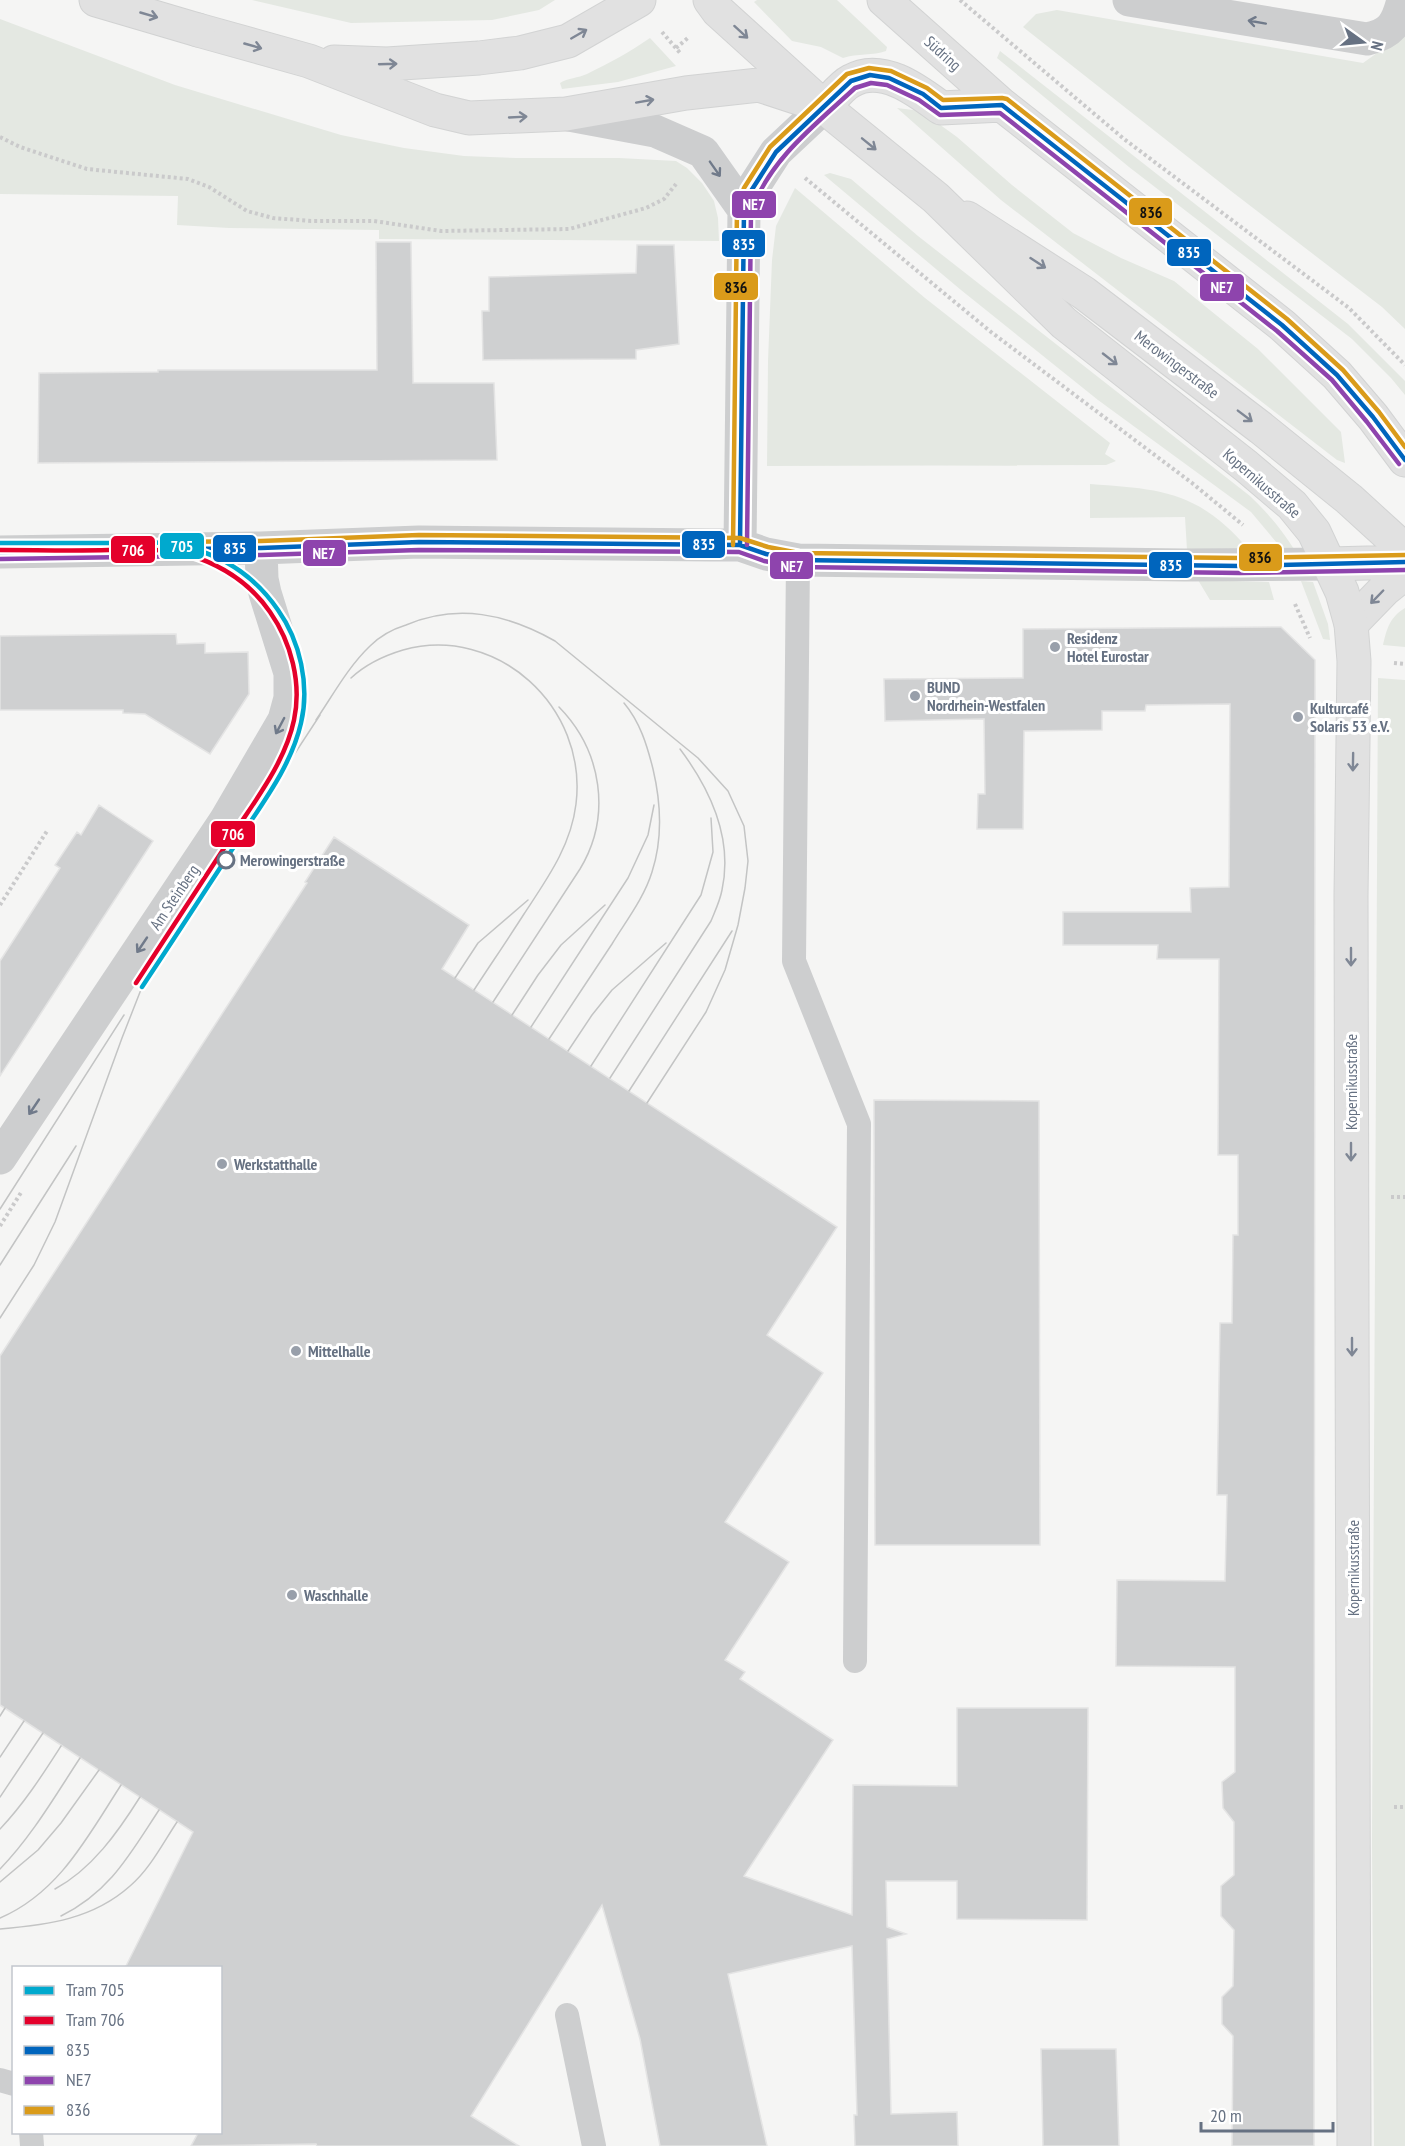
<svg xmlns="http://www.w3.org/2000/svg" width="1405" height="2146" viewBox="0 0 1405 2146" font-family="'PT Sans Narrow',sans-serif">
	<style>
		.green { fill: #e4e8e2 }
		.building { fill: #cfd0d1; stroke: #e4e4e4; stroke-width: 1.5 }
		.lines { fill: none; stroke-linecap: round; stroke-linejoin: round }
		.secondary-casing { stroke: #d2d3d3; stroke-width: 35 }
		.primary-casing { stroke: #d2d3d3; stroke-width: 35 }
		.highway-casing { stroke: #d1d2d2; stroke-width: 35 }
		.path { stroke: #cacacb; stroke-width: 4; stroke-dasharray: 3 3; stroke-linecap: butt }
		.lane { stroke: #cdcecf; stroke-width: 24 }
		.street { stroke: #cdcecf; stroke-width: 33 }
		.secondary { stroke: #e1e1e1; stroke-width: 33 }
		.primary { stroke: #e1e1e1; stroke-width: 33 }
		.highway { stroke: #e1e1e1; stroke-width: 33 }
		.tram { stroke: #c3c4c4; stroke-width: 1.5 }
		.bus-1-casing { stroke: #fff; stroke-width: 9 }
		.bus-2-casing { stroke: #fff; stroke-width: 9 }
		.bus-3-casing { stroke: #fff; stroke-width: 9 }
		.bus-1 { stroke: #0065bd; stroke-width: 4.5 }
		.bus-2 { stroke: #8e44ad; stroke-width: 4.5 }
		.bus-3 { stroke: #da9b1a; stroke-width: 4.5 }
		.tram-1-casing { stroke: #fff; stroke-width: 9 }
		.tram-2-casing { stroke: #fff; stroke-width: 9 }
		.tram-1 { stroke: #00a9ce; stroke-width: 4.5 }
		.tram-2 { stroke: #e4002b; stroke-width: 4.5 }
		.oneway { stroke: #7f8795 }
		.oneway2 { stroke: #707a8a }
		.poi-dot { fill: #989faa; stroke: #fff; stroke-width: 2 }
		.stop-dot { fill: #fff; stroke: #667182; stroke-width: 3 }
		.labels { text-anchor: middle; stroke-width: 6; stroke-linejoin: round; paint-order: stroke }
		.street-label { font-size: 16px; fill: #667182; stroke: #fff }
		.poi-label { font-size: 16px; font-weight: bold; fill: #667182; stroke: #fff; text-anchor: start }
		.stop-label { font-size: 16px; font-weight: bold; fill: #667182; stroke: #fff; text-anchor: start }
		.line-badge { stroke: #fff; stroke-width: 2 }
		.badge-label { font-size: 16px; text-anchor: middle; font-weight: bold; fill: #fff }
		.pale-badge-label { font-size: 16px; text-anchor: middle; font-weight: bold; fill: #111 }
	</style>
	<rect width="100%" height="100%" fill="#f5f5f4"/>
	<path class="green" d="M 252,0 L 555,0 L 539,10 L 492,20 L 351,23 Z
		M 757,0 L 837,0 L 887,47 L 886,51 C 873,56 857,53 843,58 L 821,47 L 792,41 L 754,2 Z
		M 1057,10 L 1363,63 L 1405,33 L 1405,329 L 1382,307 L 1231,191 L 1023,27 L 1036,14 Z
		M 0,19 L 175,85 L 341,135 L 404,148 L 464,156 L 516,158 L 619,158 L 676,161 L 687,168 L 702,183 L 714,201 L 718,218 L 719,241 L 379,239 L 379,230 L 229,228 L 177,225 L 178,196 L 0,194 Z
		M 650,38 L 676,66 L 618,82 L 562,89 L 560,83 C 568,78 578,78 587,74 C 609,63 630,52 650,38 Z
		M 1000,51 L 1348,324 L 1405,381 L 1405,395 L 1391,378 L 1352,339 L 1129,167 L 997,58 Z
		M 897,108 L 921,111 L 957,137 L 1012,185 L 1073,233 L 1121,258 L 1174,281 L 1258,349 L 1341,432 L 1345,463 L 1337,460 L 1001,200 Z
		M 830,173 L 851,179 L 918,236 L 1250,496 C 1267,512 1281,529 1294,549 L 1282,549 L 1251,512 L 1098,400 L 961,290 L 824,175 Z
		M 795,188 L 925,298 L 1110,443 L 1105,454 L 1116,461 L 1106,465 L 767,466 L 768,361 L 772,260 L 776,226 Z
		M 1090,484 C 1161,489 1199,491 1249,550 L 1187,550 L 1185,517 L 1090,518 Z
		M 1198,580 L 1269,582 L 1274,600 L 1210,600 Z
		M 1301,581 L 1313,582 L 1328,624 L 1330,640 L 1323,639 Z
		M 1405,608 L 1405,647 L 1383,645 C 1387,628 1390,617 1405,608 Z
		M 1378,678 L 1405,680 L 1405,2146 L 1374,2146 L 1372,1843 Z"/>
	<path class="building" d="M 376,242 L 411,242 L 413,383 L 494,383 L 497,460 L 38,463 L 39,373 L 158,372 L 158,370 L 377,370 Z
		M 637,245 L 674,245 L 679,344 L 636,350 L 636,359 L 483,360 L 482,311 L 489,311 L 489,277 L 636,273 Z
		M 1281,627 L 1315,660 L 1314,2146 L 1232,2146 L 1233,2036 L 1222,2024 L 1222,1997 L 1233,1986 L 1234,1930 L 1221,1916 L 1221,1886 L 1234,1875 L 1234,1822 L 1223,1808 L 1222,1782 L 1235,1772 L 1235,1667 L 1116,1666 L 1117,1580 L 1225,1581 L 1227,1495 L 1217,1495 L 1220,1323 L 1232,1323 L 1233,1235 L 1238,1235 L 1238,1155 L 1218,1155 L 1219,959 L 1157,959 L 1158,945 L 1063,945 L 1063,912 L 1191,912 L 1190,888 L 1229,887 L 1230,704 L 1146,705 L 1145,711 L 1102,711 L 1102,730 L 1024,731 L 1023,829 L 977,829 L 978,794 L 985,794 L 984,719 L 885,721 L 884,679 L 1023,678 L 1023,629 Z
		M 176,634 L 177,644 L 205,643 L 205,653 L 248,652 L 249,694 L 210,754 L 145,714 L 123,713 L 123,710 L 0,710 L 0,636 Z
		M 99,805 L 153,841 L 0,1076 L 0,961 L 60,868 L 55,865 L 77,832 L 81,835 Z
		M 334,837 L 469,925 L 442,969 L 837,1227 L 767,1335 L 823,1373 L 725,1522 L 789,1562 L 725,1660 L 745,1672 L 740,1679 L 833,1740 L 744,1876 L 852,1915 L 853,1785 L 957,1786 L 957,1708 L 1088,1708 L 1087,1920 L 957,1919 L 957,1881 L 886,1881 L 887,1927 L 906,1934 L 887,1939 L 891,2114 L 957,2112 L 958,2146 L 855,2146 L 854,2115 L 857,2115 L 852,1946 L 728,1974 L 767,2146 L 660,2146 L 640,2039 L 602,1905 L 471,2116 L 519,2146 L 317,2146 L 316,2144 L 191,2146 L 198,2133 L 220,2133 L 220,1968 L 125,1968 L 193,1832 L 0,1705 L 0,1356 L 307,883 L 305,882 Z
		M 874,1100 L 1039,1101 L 1040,1545 L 875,1545 Z
		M 1041,2049 L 1116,2049 L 1119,2146 L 1043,2146 Z"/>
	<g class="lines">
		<g class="secondary-casing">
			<path id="secondary" d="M 967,218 L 1084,293 L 1261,428 L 1349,499 L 1405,550
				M 1330,564 L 1405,562
				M 1351,624 L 1384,590 L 1405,573"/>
		</g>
		<g class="primary-casing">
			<path id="primary" d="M 710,0 L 718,11 L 824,107 L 936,198 L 1064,323 L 1246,466 L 1292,505 L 1314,532 L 1342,592 L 1351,624 L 1354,661 L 1351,896 L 1354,2146
				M 884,0 L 1002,105 L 1282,325 L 1337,375 L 1373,417 L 1405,460
				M 198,30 L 309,61 L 435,110 L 469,118 L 566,114 L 686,93 L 759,85 L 811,102
				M 334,62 L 387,64 L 479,58 L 520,53 L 568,41 L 639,0
				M 824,107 C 832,99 841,86 851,81 C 882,63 918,91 941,108 L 1002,105"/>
		</g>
		<g class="highway-casing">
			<path id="highway" d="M 96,0 L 198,30"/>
		</g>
		<path class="path" d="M 960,0 L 1124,139 L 1349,308 L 1405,365
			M 662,32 L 681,54
			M 676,48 L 689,37
			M 0,137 L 20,147 L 87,169 L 188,179 L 209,187 L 247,211 L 273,218 L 311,221 L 374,221 L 441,231 L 569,229 L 646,208 L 664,199 L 676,184
			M 805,178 L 991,332 L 1192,483 L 1243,525
			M 1295,604 L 1310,638
			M 1394,663 L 1405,664
			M 0,905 L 47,831
			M 1391,1197 L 1405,1197
			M 0,1226 L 22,1191
			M 1394,1807 L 1405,1807"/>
		<path class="lane" d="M 798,560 L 794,961 L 859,1124 L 855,1661
			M 567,2015 L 594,2146
			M 0,2080 L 14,2084
			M 31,2132 L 32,2146"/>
		<path class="street" d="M 1129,0 L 1367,39 C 1391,34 1397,24 1403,0
			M 569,115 L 655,131 L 703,152 L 744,210
			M 740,545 L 744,210 L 751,191 L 776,152 L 824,107
			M 0,552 L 261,548 L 419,542 L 711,545 L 740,545 L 766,554 L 798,560 L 1184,565 L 1330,564
			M 0,1158 L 225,821 L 284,720 L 290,698 L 290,673 L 265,593 L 262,579 L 261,548"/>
		<use href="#secondary" class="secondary"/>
		<use href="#primary" class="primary"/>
		<use href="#highway" class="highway"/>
		<path class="tram" d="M 351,678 C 366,664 383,656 403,650 C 497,624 588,707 576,804 C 571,846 547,879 524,914 C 508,939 491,964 474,990
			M 316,720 C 333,695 348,667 370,646 C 380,636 393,629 406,625 C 458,603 507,614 555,641 L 698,758 L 728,791 L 744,826 L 748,861 L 745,888 L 738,925 L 725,970 L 706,1012 L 647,1103
			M 271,790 L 320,715
			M 455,978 L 478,943 L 528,900
			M 493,1002 L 580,869 C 612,816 602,751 559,707
			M 512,1015 L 538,975 L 561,945 L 605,905
			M 531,1027 L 628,878 L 648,835 L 654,805
			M 549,1039 C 570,1007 591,976 612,944 C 626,921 644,898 652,872 C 663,838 661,803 653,769 C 647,745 640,722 624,703
			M 568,1051 L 592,1015 L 612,990 L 666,943
			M 591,1066 L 701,895 L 713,852 L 711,818
			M 610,1078 L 711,921 C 715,911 720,901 722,890 C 733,839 710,789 680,749
			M 629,1091 L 732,931
			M 0,1209 L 124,1015
			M 0,1265 L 76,1146
			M 0,1318 L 34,1265 L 55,1222 L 122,1038 L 142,987
			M 0,1716 L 5,1708
			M 0,1757 L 24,1721
			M 0,1797 L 43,1733
			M 0,1829 C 24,1804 43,1774 61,1746
			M 0,1869 C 32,1836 55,1796 80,1758
			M 0,1882 L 38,1850 L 61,1823 L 99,1770
			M 55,1889 C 92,1869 118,1832 140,1797
			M 61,1916 C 110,1892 130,1854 159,1810
			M 0,1918 C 59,1893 88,1836 121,1785
			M 0,1929 C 48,1925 93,1919 130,1886 C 150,1869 163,1843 177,1822"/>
		<g class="bus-1-casing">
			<path id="bus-1" d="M 740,545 L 744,210 L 751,191 L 776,152 L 851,81 L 870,75 L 889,78 L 923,94 L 941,108 L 1002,105 L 1282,325 L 1337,375 L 1373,417 L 1405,460
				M 0,552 L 261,548 L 419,542 L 740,545 L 766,554 L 798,560 L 1240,566 L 1405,562"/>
		</g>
		<g class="bus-2-casing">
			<path id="bus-2" d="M 747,545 L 751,211 C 771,158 815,125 855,88 L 871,83 L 887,85 L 919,100 L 940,115 L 1000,113 L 1277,331 L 1332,380 L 1367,422 L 1399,464
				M 0,559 L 261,555 L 419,550 L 739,552 L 764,561 L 798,567 L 1240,573 L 1405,570"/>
		</g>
		<g class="bus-3-casing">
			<path id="bus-3" d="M 0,544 L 261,541 L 419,535 L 740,538 L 768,547 L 799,553 L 1240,558 L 1405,555
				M 733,545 L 737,208 L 744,188 L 770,147 L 847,74 L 869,68 L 891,71 L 927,88 L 943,100 L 1002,98 L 1007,99 L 1287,319 L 1343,370 L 1379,412 L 1405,447"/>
		</g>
		<use href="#bus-1" class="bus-1"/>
		<use href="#bus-2" class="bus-2"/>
		<use href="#bus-3" class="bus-3"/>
		<g class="tram-1-casing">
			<path id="tram-1" d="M 0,543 C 35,543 70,543 105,543 C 132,543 160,540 186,547 C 224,556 256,578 278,610 C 300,641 310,685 301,723 C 291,767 261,805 237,842 C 205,891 174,939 142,987"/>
		</g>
		<g class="tram-2-casing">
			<path id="tram-2" d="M 0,550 C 36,550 73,551 109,550 C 134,550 161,548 186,554 C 220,564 250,583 270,612 C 291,642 302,683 294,720 C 285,763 254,802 230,839 C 199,887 167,935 136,983"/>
		</g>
		<use href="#tram-1" class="tram-1"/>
		<use href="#tram-2" class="tram-2"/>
	</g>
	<defs><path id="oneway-shaft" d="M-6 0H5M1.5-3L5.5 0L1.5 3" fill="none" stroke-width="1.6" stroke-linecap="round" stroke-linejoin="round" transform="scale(1.5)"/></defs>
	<g class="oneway">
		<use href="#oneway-shaft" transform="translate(149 15) rotate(16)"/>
		<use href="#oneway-shaft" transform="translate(741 32) rotate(42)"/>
		<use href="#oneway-shaft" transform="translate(579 34) rotate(-30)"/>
		<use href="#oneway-shaft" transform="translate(253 46) rotate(16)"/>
		<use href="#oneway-shaft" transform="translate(388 64) rotate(-2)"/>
		<use href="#oneway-shaft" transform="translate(645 101) rotate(-10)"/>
		<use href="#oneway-shaft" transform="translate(518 117) rotate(-3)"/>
		<use href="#oneway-shaft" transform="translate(869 144) rotate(39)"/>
		<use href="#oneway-shaft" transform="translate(1038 263) rotate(33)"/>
		<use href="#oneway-shaft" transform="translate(1110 359) rotate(38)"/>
		<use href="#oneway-shaft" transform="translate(1245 416) rotate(37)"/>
		<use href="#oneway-shaft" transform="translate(1377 597) rotate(134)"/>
		<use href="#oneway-shaft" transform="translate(1353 762) rotate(91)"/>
		<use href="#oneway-shaft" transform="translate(1351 957) rotate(90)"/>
		<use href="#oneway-shaft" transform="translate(1351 1152) rotate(90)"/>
		<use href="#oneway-shaft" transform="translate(1352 1347) rotate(90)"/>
	</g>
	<g class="oneway2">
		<use href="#oneway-shaft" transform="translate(1257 22) rotate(-170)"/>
		<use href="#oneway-shaft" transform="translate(715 169) rotate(55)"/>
		<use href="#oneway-shaft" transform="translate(280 726) rotate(118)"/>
		<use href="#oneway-shaft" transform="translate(142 945) rotate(124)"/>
		<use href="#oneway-shaft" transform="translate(34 1107) rotate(124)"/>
	</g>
	<g class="poi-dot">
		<circle cx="1055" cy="647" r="6"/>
		<circle cx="915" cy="696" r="6"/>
		<circle cx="1298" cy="717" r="6"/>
		<circle cx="222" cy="1164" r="6"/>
		<circle cx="296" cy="1351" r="6"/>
		<circle cx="292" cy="1595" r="6"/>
	</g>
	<circle class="stop-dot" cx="226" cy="860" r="8"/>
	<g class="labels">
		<g class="street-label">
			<text transform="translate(943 53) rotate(42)" y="6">Südring</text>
			<text transform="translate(1177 364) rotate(37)" y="6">Merowingerstraße</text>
			<text transform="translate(1262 483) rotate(41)" y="6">Kopernikusstraße</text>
			<text transform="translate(174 897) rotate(-56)" y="6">Am Steinberg</text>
			<text transform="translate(1351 1082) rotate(-90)" y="6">Kopernikusstraße</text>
			<text transform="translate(1353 1568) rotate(-90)" y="6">Kopernikusstraße</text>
		</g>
		<g class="poi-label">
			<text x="1067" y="644">Residenz<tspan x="1067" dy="18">Hotel Eurostar</tspan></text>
			<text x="927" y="693">BUND<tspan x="927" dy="18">Nordrhein-Westfalen</tspan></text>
			<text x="1310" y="714">Kulturcafé<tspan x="1310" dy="18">Solaris 53 e.V.</tspan></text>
			<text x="234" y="1170">Werkstatthalle</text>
			<text x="308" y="1357">Mittelhalle</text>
			<text x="304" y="1601">Waschhalle</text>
		</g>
		<g class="stop-label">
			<text x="240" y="866">Merowingerstraße</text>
		</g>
	</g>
	<g class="line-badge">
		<rect x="731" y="190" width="46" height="29" rx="6" fill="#8e44ad"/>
		<rect x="1128" y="197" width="45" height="29" rx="6" fill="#da9b1a"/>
		<rect x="721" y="229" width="45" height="29" rx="6" fill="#0065bd"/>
		<rect x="1166" y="238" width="46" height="29" rx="6" fill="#0065bd"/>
		<rect x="713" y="272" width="46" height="29" rx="6" fill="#da9b1a"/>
		<rect x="1199" y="273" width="46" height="29" rx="6" fill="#8e44ad"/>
		<rect x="681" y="530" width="45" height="29" rx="6" fill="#0065bd"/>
		<rect x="159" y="532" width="46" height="28" rx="6" fill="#00a9ce"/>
		<rect x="212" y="534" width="45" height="29" rx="6" fill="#0065bd"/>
		<rect x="110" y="535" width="46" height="29" rx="6" fill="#e4002b"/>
		<rect x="302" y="539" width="45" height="28" rx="6" fill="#8e44ad"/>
		<rect x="1238" y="543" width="45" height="29" rx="6" fill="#da9b1a"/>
		<rect x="1148" y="551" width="45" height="28" rx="6" fill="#0065bd"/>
		<rect x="769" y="551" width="45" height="29" rx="6" fill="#8e44ad"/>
		<rect x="210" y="820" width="46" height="28" rx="6" fill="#e4002b"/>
	</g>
	<g class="badge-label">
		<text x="754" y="210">NE7</text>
		<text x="744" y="250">835</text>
		<text x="1189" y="258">835</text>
		<text x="1222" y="293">NE7</text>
		<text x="704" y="550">835</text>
		<text x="182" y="552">705</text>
		<text x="235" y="554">835</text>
		<text x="133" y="556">706</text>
		<text x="324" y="559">NE7</text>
		<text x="1171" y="571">835</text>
		<text x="792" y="572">NE7</text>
		<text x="233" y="840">706</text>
	</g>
	<g class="pale-badge-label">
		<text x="1151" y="218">836</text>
		<text x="736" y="293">836</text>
		<text x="1260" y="563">836</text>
	</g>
	<rect x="12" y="1966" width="210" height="168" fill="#ffffff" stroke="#c2c6cd" stroke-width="1.5"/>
	<rect x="24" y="1986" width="30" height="9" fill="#00a9ce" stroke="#c2c6cd" stroke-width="1.5"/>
	<text x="66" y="1996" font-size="18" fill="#667182">Tram 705</text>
	<rect x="24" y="2016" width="30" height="9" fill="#e4002b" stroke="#c2c6cd" stroke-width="1.5"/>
	<text x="66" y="2026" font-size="18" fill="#667182">Tram 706</text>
	<rect x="24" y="2046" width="30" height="9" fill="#0065bd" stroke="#c2c6cd" stroke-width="1.5"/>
	<text x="66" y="2056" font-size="18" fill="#667182">835</text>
	<rect x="24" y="2076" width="30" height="9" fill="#8e44ad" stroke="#c2c6cd" stroke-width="1.5"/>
	<text x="66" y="2086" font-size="18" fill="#667182">NE7</text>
	<rect x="24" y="2106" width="30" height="9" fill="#da9b1a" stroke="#c2c6cd" stroke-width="1.5"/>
	<text x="66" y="2116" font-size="18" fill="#667182">836</text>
	<g transform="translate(1363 42) rotate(105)" stroke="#ffffff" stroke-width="4.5" paint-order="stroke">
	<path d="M0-4.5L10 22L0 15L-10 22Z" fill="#667182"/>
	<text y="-9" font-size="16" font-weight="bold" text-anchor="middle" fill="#667182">N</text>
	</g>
	<path d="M1201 2122v9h132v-9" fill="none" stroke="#667182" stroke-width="3"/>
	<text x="1210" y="2122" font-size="18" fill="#667182" stroke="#ffffff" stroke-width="4.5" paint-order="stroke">20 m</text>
</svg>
